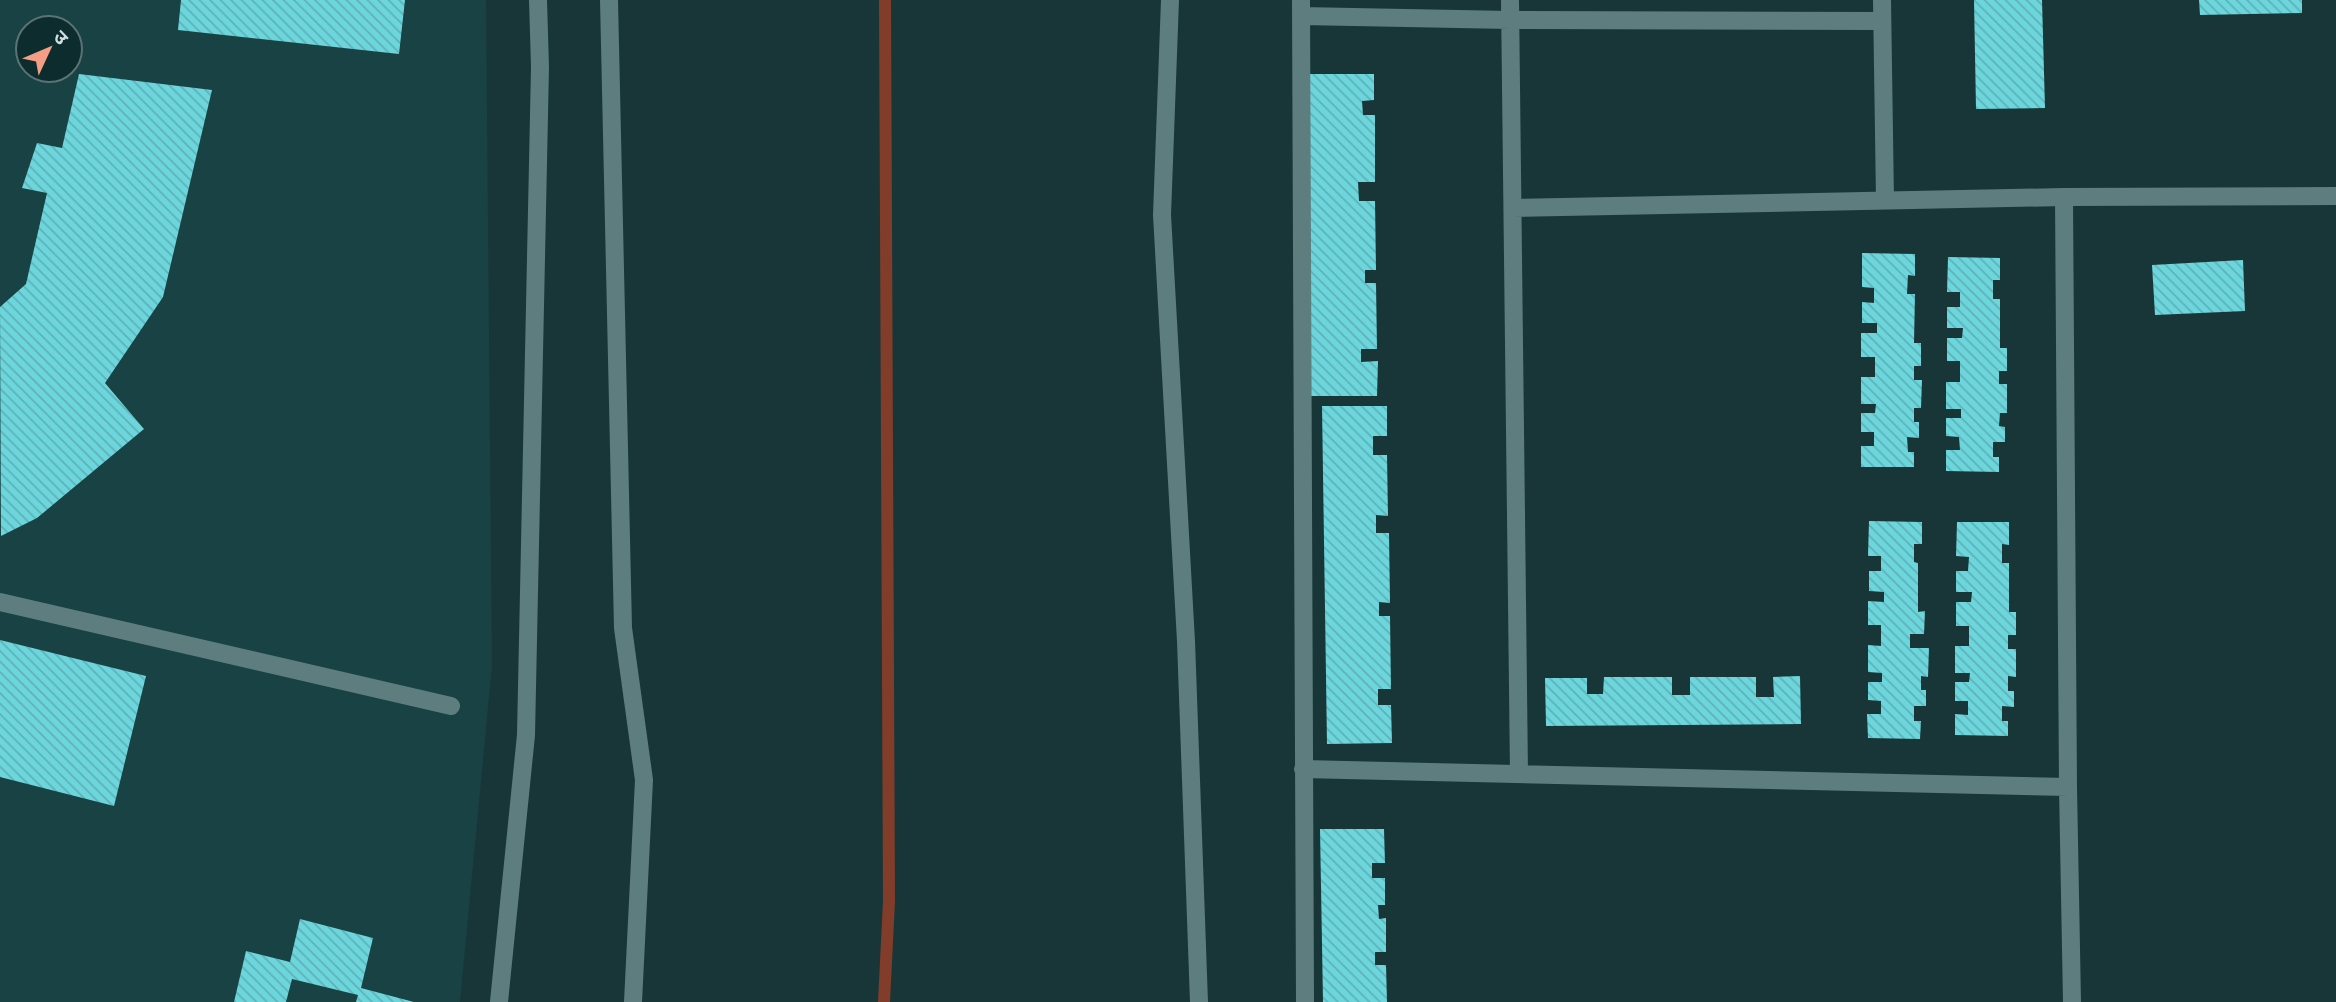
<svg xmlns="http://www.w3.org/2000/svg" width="2336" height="1002" viewBox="0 0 2336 1002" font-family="'Roboto Condensed','Noto Sans Devanagari',sans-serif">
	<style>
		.built { fill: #194244; fill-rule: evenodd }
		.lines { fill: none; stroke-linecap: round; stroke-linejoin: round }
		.stream { stroke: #813d2a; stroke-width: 12 }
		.building { fill: url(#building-back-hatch) }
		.lane { stroke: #5e7d7f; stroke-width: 18 }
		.street { stroke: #5e7d7f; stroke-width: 18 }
	</style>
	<defs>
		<pattern id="building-back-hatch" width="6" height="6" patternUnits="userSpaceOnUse" patternTransform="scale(1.75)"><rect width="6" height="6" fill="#6cd6dd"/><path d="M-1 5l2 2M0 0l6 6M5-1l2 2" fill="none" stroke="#60b1b6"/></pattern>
	</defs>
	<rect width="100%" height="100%" fill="#183638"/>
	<path class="built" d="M 0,0 L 486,0 L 492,665 L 460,1002 L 0,1002 ZM 28,28 L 70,28 L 70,70 L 28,70 Z"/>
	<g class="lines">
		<path class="stream" d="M 884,1002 L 889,901 L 885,0"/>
	</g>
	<path class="building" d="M 181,0 L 405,0 L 399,54 L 178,30 Z
		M 1974,0 L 2042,0 L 2045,108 L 1976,109 Z
		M 2199,0 L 2302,0 L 2302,13 L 2200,15 Z
		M 79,74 L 212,90 L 163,297 L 105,383 L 144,429 L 37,518 L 1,536 L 0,307 L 26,284 L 47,193 L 22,188 L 37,143 L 62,148 Z
		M 1308,74 L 1374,74 L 1374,100 L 1362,101 L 1363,115 L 1375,115 L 1375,182 L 1358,182 L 1359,201 L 1375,201 L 1376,270 L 1365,270 L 1365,283 L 1376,283 L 1377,349 L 1361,349 L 1361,362 L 1378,361 L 1377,396 L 1311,396 Z
		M 1862,253 L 1915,254 L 1915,276 L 1908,275 L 1907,294 L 1915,294 L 1914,343 L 1921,343 L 1921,366 L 1914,366 L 1914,380 L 1922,380 L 1921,408 L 1914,408 L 1914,422 L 1919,422 L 1919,438 L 1907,437 L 1908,452 L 1914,452 L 1914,467 L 1861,467 L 1861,446 L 1874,446 L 1874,432 L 1861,432 L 1861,413 L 1875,413 L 1876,404 L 1861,404 L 1861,377 L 1875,377 L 1875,357 L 1861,357 L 1861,333 L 1877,333 L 1877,323 L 1862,323 L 1862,302 L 1874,303 L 1874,288 L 1862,287 Z
		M 1948,257 L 2000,258 L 2000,280 L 1993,280 L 1993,299 L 2000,299 L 2000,348 L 2007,348 L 2007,371 L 1999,371 L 1999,384 L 2007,384 L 2007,413 L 2000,413 L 1999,426 L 2005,427 L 2005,442 L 1993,442 L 1993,457 L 1999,457 L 1999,472 L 1946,471 L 1946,450 L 1960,450 L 1959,437 L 1946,436 L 1946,418 L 1961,418 L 1961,409 L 1946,409 L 1946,382 L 1960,382 L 1960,361 L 1947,361 L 1947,338 L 1962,338 L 1963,328 L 1947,328 L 1947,307 L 1960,307 L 1960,292 L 1947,292 Z
		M 2243,260 L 2245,311 L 2155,315 L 2152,265 Z
		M 1322,406 L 1387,406 L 1387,436 L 1373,436 L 1373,455 L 1387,455 L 1388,516 L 1376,515 L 1376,533 L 1389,533 L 1390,603 L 1379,602 L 1379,616 L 1390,616 L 1391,689 L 1378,689 L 1378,705 L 1391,705 L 1392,743 L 1327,744 Z
		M 1869,521 L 1922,522 L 1922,544 L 1914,544 L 1914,562 L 1918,563 L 1918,612 L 1925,611 L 1924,634 L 1910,634 L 1910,648 L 1929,648 L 1928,677 L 1921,676 L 1921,690 L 1926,690 L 1926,706 L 1914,706 L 1914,721 L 1921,721 L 1920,739 L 1868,738 L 1867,714 L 1881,714 L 1881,701 L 1868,700 L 1868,682 L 1882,682 L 1882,673 L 1868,672 L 1868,645 L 1881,646 L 1881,625 L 1868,625 L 1868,601 L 1884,602 L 1884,592 L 1869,591 L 1869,571 L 1881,571 L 1881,556 L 1868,556 Z
		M 1957,522 L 2009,522 L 2009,545 L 2002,544 L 2002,563 L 2009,563 L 2009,612 L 2016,612 L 2016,635 L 2008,635 L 2008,649 L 2016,649 L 2016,677 L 2008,676 L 2008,691 L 2014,691 L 2014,707 L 2002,706 L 2002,721 L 2008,721 L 2008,736 L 1955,735 L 1955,714 L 1968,715 L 1968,701 L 1955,701 L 1955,682 L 1969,682 L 1970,673 L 1955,673 L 1955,646 L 1969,646 L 1969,626 L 1956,626 L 1956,602 L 1971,602 L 1972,592 L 1956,592 L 1956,571 L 1968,571 L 1969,557 L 1956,556 Z
		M 0,640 L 146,676 L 114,806 L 0,777 Z
		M 1800,676 L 1801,724 L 1546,726 L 1545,678 L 1587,678 L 1587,694 L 1603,694 L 1604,677 L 1672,677 L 1672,695 L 1690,695 L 1690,677 L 1756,677 L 1756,697 L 1774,697 L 1773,677 Z
		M 1320,829 L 1384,829 L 1385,863 L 1372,863 L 1372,878 L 1385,878 L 1385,905 L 1378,905 L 1379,919 L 1386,918 L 1386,952 L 1375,952 L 1375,965 L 1386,965 L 1387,1002 L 1323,1002 Z
		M 300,919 L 373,938 L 361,988 L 414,1002 L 356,1002 L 358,995 L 292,979 L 286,1002 L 234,1002 L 246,951 L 290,962 Z"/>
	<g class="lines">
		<path class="lane" d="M 609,0 L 623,628 L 644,780 L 633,1002
			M 0,602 L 451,706
			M 499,1002 L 526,735 L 540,67 L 538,0"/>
		<path class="street" d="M 1170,0 L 1162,215 L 1186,641 L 1199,1002
			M 1301,0 L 1305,1002
			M 1510,0 L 1519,774
			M 1882,0 L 1885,200
			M 1301,16 L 1510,20 L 1882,21
			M 2064,197 L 2068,787 L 2072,1002
			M 1513,208 L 2064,197 L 2336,196
			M 1303,769 L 2068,787"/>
	</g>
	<g transform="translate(49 49) rotate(46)"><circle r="33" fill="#0d2c2e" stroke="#5a7475" stroke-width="2"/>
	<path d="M0-5L12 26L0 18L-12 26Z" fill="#f49e86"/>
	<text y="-10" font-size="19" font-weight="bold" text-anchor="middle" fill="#cedfe0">उ</text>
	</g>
</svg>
